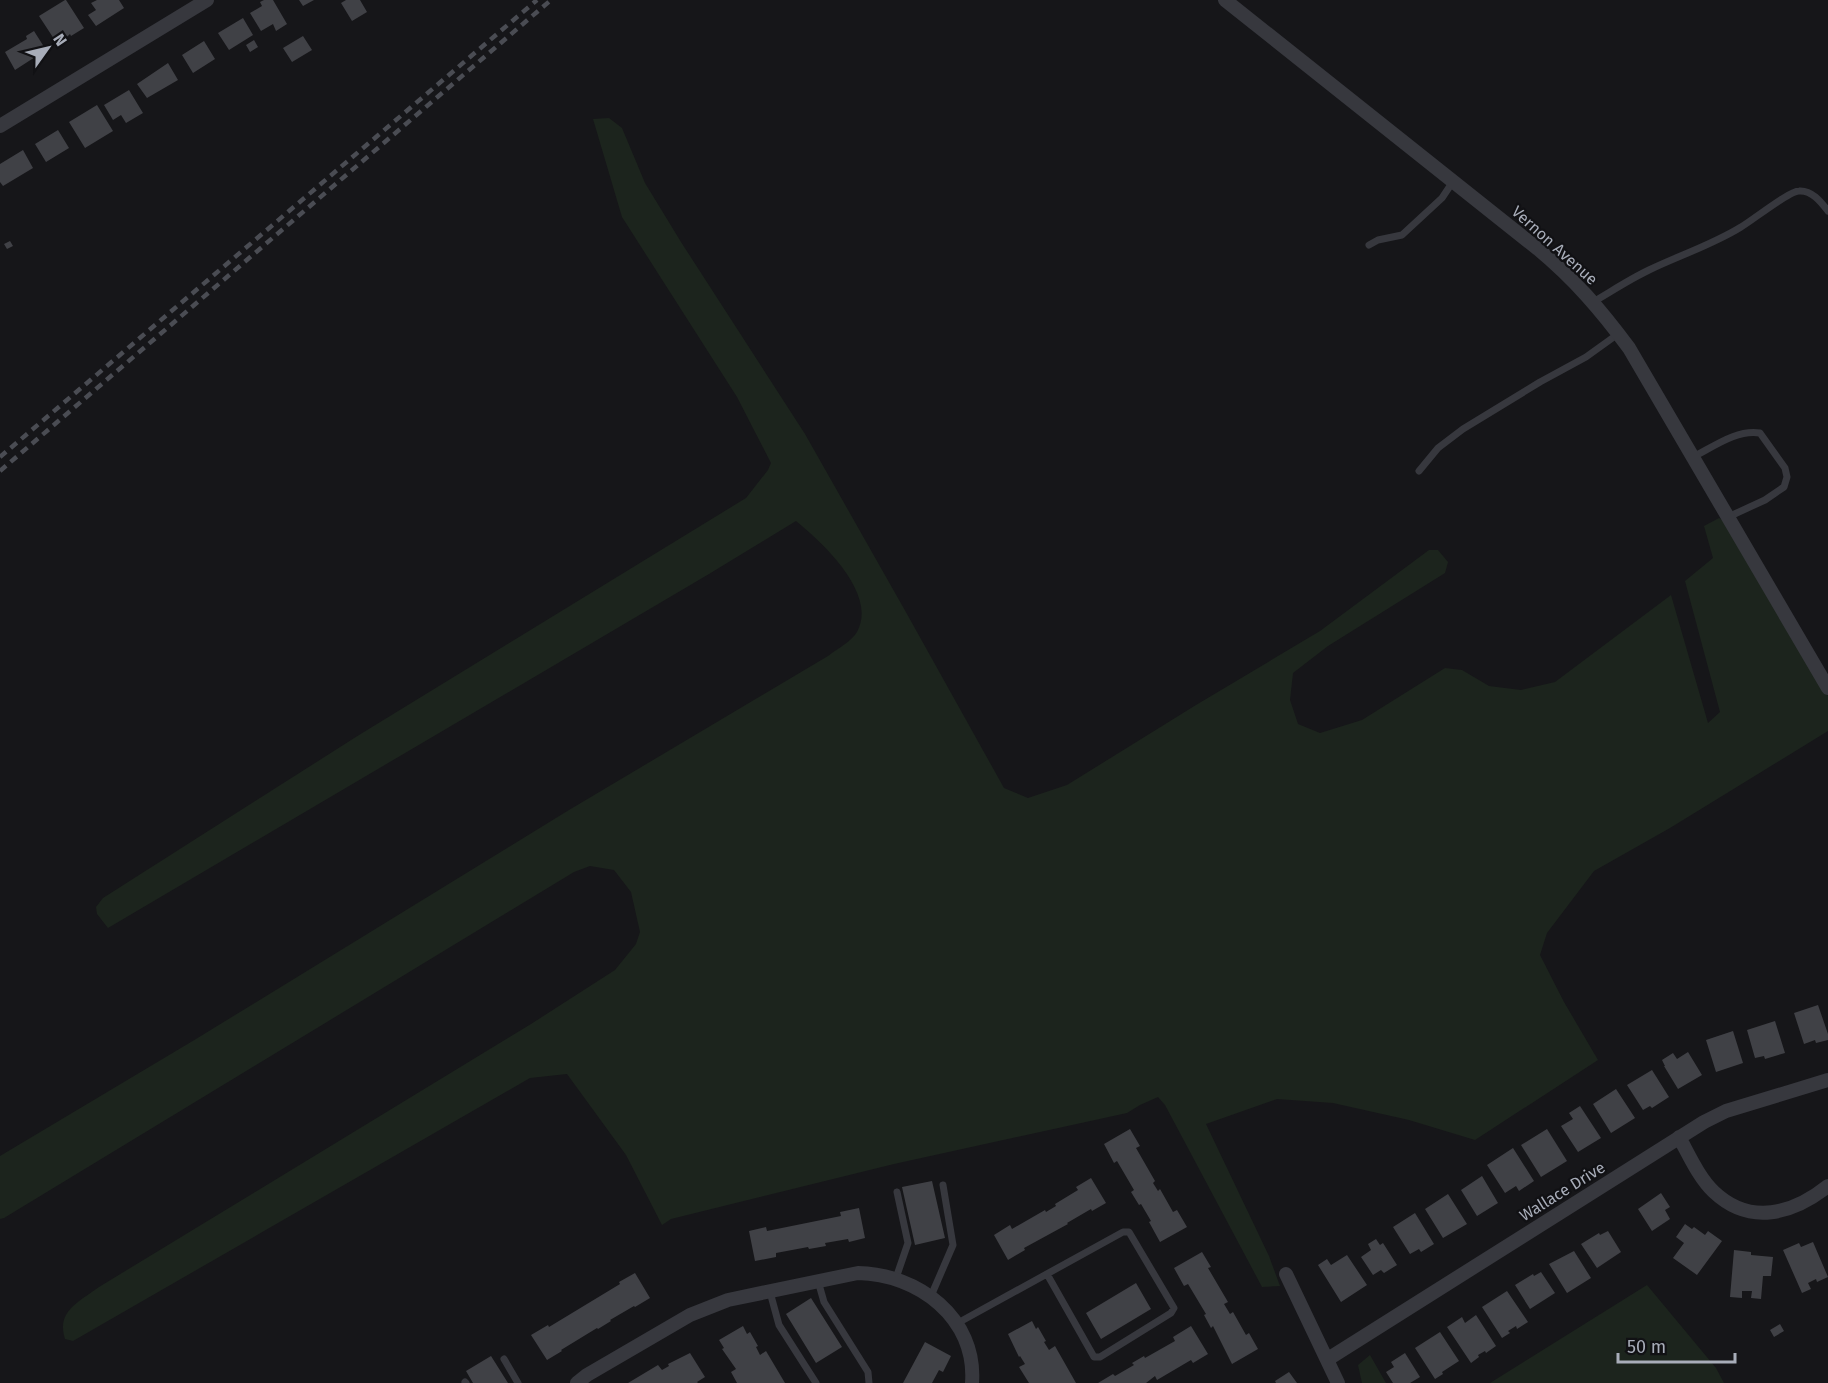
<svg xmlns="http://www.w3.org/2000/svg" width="1828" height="1383" viewBox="0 0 1828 1383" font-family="'Fira Sans',sans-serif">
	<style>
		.green { fill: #1c241d }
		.building { fill: #404146 }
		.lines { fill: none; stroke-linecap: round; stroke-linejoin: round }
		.lane { stroke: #37383e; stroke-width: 7 }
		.street { stroke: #37383e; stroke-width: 14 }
		.rail { stroke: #4a4c53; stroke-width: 4.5; stroke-dasharray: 8 6; stroke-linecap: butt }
		.labels { text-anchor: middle; stroke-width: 4.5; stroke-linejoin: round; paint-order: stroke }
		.street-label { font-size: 16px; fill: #a8adb9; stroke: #111114 }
	</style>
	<rect width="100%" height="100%" fill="#161619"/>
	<path class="green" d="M 609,118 L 622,128 L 645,183 L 681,242 L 805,434 L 907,614 L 1004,788 L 1028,798 L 1067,785 L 1196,705 L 1320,631 L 1429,550 L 1438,550 L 1448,562 L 1445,573 L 1328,646 L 1293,673 L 1290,700 L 1298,724 L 1320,733 L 1362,720 L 1445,668 L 1462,670 L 1489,686 L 1521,690 L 1555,682 L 1671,595 L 1708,723 L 1720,712 L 1685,581 L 1713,558 L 1704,526 L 1719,518 L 1726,522 L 1828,696 L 1828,731 L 1670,828 L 1594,871 L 1547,933 L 1540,955 L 1564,1002 L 1598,1060 L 1475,1140 L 1409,1120 L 1333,1103 L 1277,1099 L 1206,1124 L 1269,1256 L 1280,1286 L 1262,1287 L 1165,1105 L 1158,1097 L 1140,1105 L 1127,1113 L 894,1164 L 671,1219 L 662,1225 L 626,1155 L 567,1074 L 530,1078 L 73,1341 L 65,1339 C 56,1311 79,1302 99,1287 L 531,1024 L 615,970 L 636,944 L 640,932 L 631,892 L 614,870 L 590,866 L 574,872 L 4,1218 L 0,1219 L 0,1156 L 196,1039 L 569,810 L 828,656 C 837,649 852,641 857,632 C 878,594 823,543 796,521 L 709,574 L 108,928 L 97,914 L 96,907 L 103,898 L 359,735 L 746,498 L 768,470 L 771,463 L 737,397 L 622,217 L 593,119 Z
		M 1647,1285 L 1716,1368 L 1724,1383 L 1490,1383 Z
		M 1370,1355 L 1386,1383 L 1362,1383 L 1358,1365 Z"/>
	<path class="building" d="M 65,0 L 66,0 L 84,28 L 71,36 L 70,34 L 58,45 L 39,16 Z
		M 97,0 L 119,0 L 124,8 L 96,26 L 88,15 L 96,10 L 91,3 Z
		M 264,0 L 273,0 L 287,24 L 276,31 L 273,24 L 261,31 L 250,13 L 262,6 L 260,2 Z
		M 299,0 L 314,0 L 303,6 Z
		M 346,0 L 360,0 L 367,12 L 352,21 L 341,3 Z
		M 243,18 L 253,35 L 229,50 L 218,33 Z
		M 34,31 L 46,50 L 15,70 L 5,52 L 27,39 L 26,36 Z
		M 303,36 L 312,50 L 292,62 L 283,48 Z
		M 254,40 L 258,47 L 250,52 L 246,45 Z
		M 204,41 L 215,59 L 193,73 L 182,55 Z
		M 168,63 L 178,80 L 147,98 L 137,84 Z
		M 129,90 L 143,113 L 126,123 L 121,115 L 113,120 L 104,105 Z
		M 97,105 L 113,131 L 85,148 L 69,122 Z
		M 58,130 L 69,148 L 46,162 L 35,144 Z
		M 23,150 L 33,168 L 3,186 L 0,182 L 0,164 Z
		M 10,241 L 13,246 L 7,249 L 4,244 Z
		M 1818,1005 L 1828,1034 L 1828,1040 L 1816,1043 L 1815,1040 L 1804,1044 L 1794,1013 Z
		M 1775,1021 L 1785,1053 L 1765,1059 L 1764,1056 L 1755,1058 L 1747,1030 Z
		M 1733,1031 L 1743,1063 L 1716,1072 L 1706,1040 Z
		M 1688,1052 L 1702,1075 L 1678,1089 L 1664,1066 L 1665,1066 L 1662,1060 L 1673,1053 L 1677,1059 Z
		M 1652,1070 L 1669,1097 L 1652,1108 L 1650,1106 L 1643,1110 L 1627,1085 Z
		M 1616,1089 L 1635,1118 L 1611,1133 L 1593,1104 Z
		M 1580,1106 L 1601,1138 L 1578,1152 L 1561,1126 L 1573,1119 L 1569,1113 Z
		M 1130,1129 L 1140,1146 L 1136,1148 L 1155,1181 L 1153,1183 L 1158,1191 L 1160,1189 L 1173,1212 L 1177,1210 L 1187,1227 L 1160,1242 L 1149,1222 L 1151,1221 L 1141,1204 L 1139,1205 L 1131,1192 L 1134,1190 L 1117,1161 L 1114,1163 L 1104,1144 Z
		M 1547,1129 L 1567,1161 L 1541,1177 L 1521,1145 Z
		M 1513,1148 L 1534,1181 L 1519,1191 L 1516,1186 L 1505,1193 L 1487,1165 Z
		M 1482,1176 L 1498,1203 L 1477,1216 L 1461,1190 Z
		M 1091,1178 L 1106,1203 L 1092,1211 L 1091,1209 L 1067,1223 L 1068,1224 L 1024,1248 L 1025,1250 L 1008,1260 L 994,1235 L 1010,1225 L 1012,1229 L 1045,1210 L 1046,1212 L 1056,1206 L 1055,1204 L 1078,1190 L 1076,1187 Z
		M 932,1181 L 945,1238 L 915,1245 L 902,1187 Z
		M 1661,1193 L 1670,1207 L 1665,1210 L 1670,1219 L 1652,1231 L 1638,1209 Z
		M 1448,1194 L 1467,1224 L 1443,1238 L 1425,1209 Z
		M 859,1208 L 865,1238 L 849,1242 L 848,1239 L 825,1243 L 826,1246 L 809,1249 L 808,1247 L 776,1253 L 776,1257 L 755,1261 L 749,1231 L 766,1227 L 767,1231 L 841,1216 L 840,1212 Z
		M 1415,1213 L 1434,1244 L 1421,1252 L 1419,1249 L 1410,1254 L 1393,1227 Z
		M 1685,1224 L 1692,1229 L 1694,1227 L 1705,1235 L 1708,1231 L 1722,1241 L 1697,1275 L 1673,1258 L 1684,1243 L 1676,1237 Z
		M 1608,1231 L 1621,1252 L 1597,1268 L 1581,1244 L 1599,1233 L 1600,1235 Z
		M 1376,1239 L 1380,1245 L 1383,1243 L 1397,1265 L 1384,1273 L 1381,1270 L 1373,1275 L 1361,1257 L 1371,1250 L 1368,1244 Z
		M 1813,1242 L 1828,1277 L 1817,1282 L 1816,1279 L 1808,1283 L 1811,1289 L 1802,1293 L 1783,1250 L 1799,1243 L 1801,1247 Z
		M 1734,1250 L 1751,1252 L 1751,1255 L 1773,1257 L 1771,1276 L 1763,1276 L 1761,1299 L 1751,1298 L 1752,1291 L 1742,1291 L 1742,1298 L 1730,1297 Z
		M 1574,1251 L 1591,1278 L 1567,1293 L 1549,1264 Z
		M 1202,1252 L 1211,1267 L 1208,1268 L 1228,1302 L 1224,1304 L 1230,1314 L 1233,1312 L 1246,1335 L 1249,1333 L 1258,1349 L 1232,1364 L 1213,1326 L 1211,1328 L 1204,1315 L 1206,1314 L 1188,1284 L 1184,1286 L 1174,1268 Z
		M 1347,1255 L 1367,1285 L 1341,1302 L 1318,1265 L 1327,1259 L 1331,1265 Z
		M 1541,1272 L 1555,1293 L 1530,1309 L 1515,1285 L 1533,1274 L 1534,1276 Z
		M 635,1273 L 650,1298 L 635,1307 L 634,1306 L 610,1320 L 611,1321 L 598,1329 L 597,1328 L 561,1350 L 562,1351 L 547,1360 L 531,1335 L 548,1325 L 549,1327 L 620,1284 L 619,1282 Z
		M 1136,1283 L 1151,1309 L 1101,1339 L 1086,1313 Z
		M 1507,1291 L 1528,1322 L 1517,1329 L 1516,1326 L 1508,1331 L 1510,1333 L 1502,1338 L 1482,1307 Z
		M 811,1298 L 842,1347 L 816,1363 L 786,1314 Z
		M 1476,1315 L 1496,1346 L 1486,1353 L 1485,1351 L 1478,1355 L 1479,1357 L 1471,1363 L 1447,1327 L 1462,1317 L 1465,1323 Z
		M 1032,1321 L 1036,1329 L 1038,1327 L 1046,1341 L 1044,1342 L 1049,1350 L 1055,1346 L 1076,1383 L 1029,1383 L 1019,1367 L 1025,1364 L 1020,1356 L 1019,1357 L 1008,1334 Z
		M 1780,1324 L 1784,1331 L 1774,1337 L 1770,1330 Z
		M 743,1326 L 747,1334 L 750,1332 L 758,1346 L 756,1347 L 760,1355 L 766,1351 L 785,1383 L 737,1383 L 731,1372 L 736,1369 L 722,1349 L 724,1348 L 719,1340 Z
		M 1191,1326 L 1208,1354 L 1193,1363 L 1191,1360 L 1157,1380 L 1155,1376 L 1146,1383 L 1098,1383 L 1113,1374 L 1115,1376 L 1134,1365 L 1132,1363 L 1144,1356 L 1145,1358 L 1175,1341 L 1173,1337 Z
		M 1440,1332 L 1459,1361 L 1442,1372 L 1443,1374 L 1435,1379 L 1415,1348 Z
		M 925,1342 L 951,1356 L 943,1372 L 939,1370 L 932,1383 L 903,1383 Z
		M 690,1353 L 705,1377 L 697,1382 L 698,1383 L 628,1383 L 658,1365 L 662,1370 L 669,1366 L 668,1364 Z
		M 1405,1353 L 1420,1377 L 1410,1383 L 1393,1383 L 1386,1372 L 1394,1367 L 1391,1362 Z
		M 491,1356 L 508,1383 L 473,1383 L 466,1371 Z
		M 1289,1372 L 1297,1383 L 1276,1383 L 1275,1381 Z"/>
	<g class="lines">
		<path class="lane" d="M 1369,245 L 1378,240 L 1402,235 L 1442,198 L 1454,180
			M 1593,302 C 1612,291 1630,279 1649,270 C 1680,255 1712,245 1741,227 C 1753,220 1789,191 1799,191 C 1812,190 1821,202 1828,211
			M 1693,457 C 1713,447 1737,429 1760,433 L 1785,468 L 1787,477 L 1784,487 L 1765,500 L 1728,517
			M 1419,471 L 1438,448 L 1463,429 L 1540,382 L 1586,357 L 1618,334
			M 896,1278 L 908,1243 L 897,1192
			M 818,1281 L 824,1302 L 868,1372 L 869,1383
			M 770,1292 L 779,1325 L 816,1383
			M 931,1296 L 953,1245 L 943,1185
			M 956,1324 L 1123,1232 L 1129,1232 L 1174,1308 L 1171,1313 L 1100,1357 L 1094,1357 L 1047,1274
			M 504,1359 L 518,1383
			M 465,1382 L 466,1383"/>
		<path class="street" d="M 1225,0 L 1538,249 C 1575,280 1600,309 1629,348 L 1828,688
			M 0,126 L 207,0
			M 1679,1137 C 1689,1155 1699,1178 1714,1192 C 1750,1226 1793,1214 1828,1186
			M 1286,1274 L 1338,1383
			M 1328,1359 L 1704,1122 L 1726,1111 L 1828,1080
			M 577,1383 L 587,1375 L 690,1315 L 728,1300 L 858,1273 C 918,1274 977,1318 972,1383"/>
		<path class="rail" d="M 0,457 L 537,0
			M 0,471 L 551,0"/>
	</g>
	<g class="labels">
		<g class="street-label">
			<text transform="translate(1555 245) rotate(42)" y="6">Vernon Avenue</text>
			<text transform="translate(1562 1191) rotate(-32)" y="6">Wallace Drive</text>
		</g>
	</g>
	<g transform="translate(48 48) rotate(56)" stroke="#111114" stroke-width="4.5" paint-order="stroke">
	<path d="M0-4.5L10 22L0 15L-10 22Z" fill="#a8adb9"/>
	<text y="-9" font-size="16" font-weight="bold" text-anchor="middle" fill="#a8adb9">N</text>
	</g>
	<path d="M1618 1353v9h117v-9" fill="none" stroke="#a8adb9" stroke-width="3"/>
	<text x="1627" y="1353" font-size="18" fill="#a8adb9" stroke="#111114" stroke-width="4.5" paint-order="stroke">50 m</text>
</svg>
